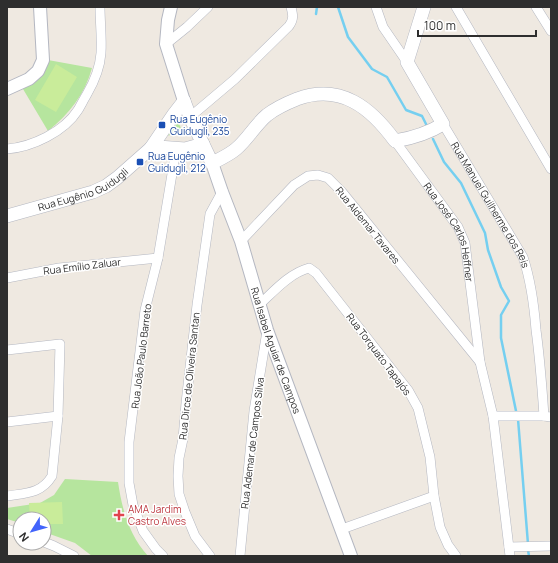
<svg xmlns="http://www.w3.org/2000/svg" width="558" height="563" viewBox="0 0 558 563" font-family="Manrope,sans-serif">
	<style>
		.green { fill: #b6e59e }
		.pitch { fill: #c9ec9a }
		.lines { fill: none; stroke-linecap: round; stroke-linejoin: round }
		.stream { stroke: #75cff0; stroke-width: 2.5 }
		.minor-casing { stroke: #b4b7c1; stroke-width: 10 }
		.tertiary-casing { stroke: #b4b7c1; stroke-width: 14 }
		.secondary-casing { stroke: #b4b7c1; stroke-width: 14 }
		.minor { stroke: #fff; stroke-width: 9 }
		.tertiary { stroke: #fff; stroke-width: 12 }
		.secondary { stroke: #fff; stroke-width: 13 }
		.transit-dot { fill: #1a4fb4; stroke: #fff; stroke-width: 1.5 }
		.health-dot { fill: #e0444e; stroke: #fff; stroke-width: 1.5 }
		.labels { text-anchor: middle; stroke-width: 3; stroke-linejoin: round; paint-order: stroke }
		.transit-label { font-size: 10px; fill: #164399; stroke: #fff; text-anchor: start }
		.street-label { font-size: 10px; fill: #2e2e2e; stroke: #fff }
		.health-label { font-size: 10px; fill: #be3a42; stroke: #fff; text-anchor: start }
	</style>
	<rect width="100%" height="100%" fill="#efe9e1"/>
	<path class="green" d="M 48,60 L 92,68 C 85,94 69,114 48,131 L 23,89 C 36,80 43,77 48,60 Z
		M 178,122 L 182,130 L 178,131 L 168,136 Z
		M 65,479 L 118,482 C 122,509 129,535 148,556 L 92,556 L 75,543 L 44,532 L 44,519 L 20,519 L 20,523 L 7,519 L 7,508 L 40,503 L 54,495 Z"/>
	<path class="pitch" d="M 56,64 L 77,77 L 56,112 L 35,100 Z
		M 62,502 L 63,524 L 44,524 L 44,519 L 30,519 L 29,503 Z"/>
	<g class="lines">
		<path class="stream" d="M 338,7 L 348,37 L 372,69 L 387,77 L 406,110 L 422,116 L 428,128
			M 316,14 L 317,7
			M 433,139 L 444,162 L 461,183 L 485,233 L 488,250 L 501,287 L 509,301 L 501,315 L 501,338 L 516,411
			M 518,419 L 528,544
			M 528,550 L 529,556"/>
		<g class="minor-casing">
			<g id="minor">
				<path d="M 376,7 L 383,27 L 407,62"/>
				<path d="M 456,7 L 551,169"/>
				<path d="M 536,7 L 551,31"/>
				<path d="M 166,44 L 187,27 L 208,7"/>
				<path d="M 190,117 L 235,79 L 289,26 C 294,19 293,15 291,7"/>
				<path id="s1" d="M 443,124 L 523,257 C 531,281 534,304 536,330 C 540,359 542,387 544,416 L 551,417"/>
				<path id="s2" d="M 395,141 L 458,227 L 465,243 L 480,362 L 493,416 L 510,556"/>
				<path d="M 7,149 C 32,147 64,132 78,110 C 81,105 84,99 87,94 C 94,82 100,67 101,53 C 102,38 100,22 100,7"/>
				<path d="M 241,241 L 294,185 L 308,176 L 318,175 L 328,178 L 342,192 L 480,362"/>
				<path d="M 7,278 L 59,268 L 158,258"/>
				<path d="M 260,304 C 274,291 290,273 309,268 L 316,273 L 408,390 L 418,408 L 430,457 L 434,496 L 440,527 L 448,545 L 456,556"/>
				<path d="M 7,350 L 60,344 L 58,416 L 52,476 C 41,494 26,493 7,496"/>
				<path d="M 493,416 L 544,416"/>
				<path d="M 7,422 L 58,416"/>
				<path d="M 7,529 L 20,534"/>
				<path d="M 342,529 L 434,496"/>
				<path d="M 44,542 L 54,546 L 74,556"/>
				<path d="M 509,547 L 551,546"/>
				<path d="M 163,556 L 156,549 L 143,531 L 133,505 L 129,483 L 129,442 L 145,310 L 158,258 L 176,150"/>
				<path d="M 210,556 L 195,536 L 185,512 L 179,494 L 178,476 L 179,458 L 183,439 L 186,403 L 197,305 L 210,214 L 222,192"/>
				<path d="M 240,556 L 254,411 L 267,331"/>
			</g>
		</g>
		<g class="tertiary-casing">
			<g id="tertiary">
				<path d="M 171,7 L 168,20 L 166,44 L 184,101"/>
				<path d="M 7,89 L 29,79 L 38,71 L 43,60 L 40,7"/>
				<path id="s3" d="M 212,163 L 222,192 L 241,241 L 267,330 L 351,556"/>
			</g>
		</g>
		<g class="secondary-casing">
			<g id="secondary">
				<path d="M 184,101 L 190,117 L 212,163 C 220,159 229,155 236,149 C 248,139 255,125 267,115 C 276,108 287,103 297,99 C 341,83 371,108 395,141 C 413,138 427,134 443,124 L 407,62 L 424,7"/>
				<path d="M 151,148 L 158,147 L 185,149 L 203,144"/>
				<path id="s4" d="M 7,216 L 93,192 L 106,186 L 117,178 L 151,148 L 174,114 L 184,101"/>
			</g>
		</g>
		<use href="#minor" class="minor"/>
		<use href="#tertiary" class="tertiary"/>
		<use href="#secondary" class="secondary"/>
	</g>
	<g class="transit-dot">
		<rect x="158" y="121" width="8" height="8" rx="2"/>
		<rect x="136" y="158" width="8" height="8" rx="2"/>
	</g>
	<path class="health-dot" d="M117 509h4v4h4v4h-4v4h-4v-4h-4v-4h4z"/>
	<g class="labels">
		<g class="transit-label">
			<text x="170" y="123">Rua Eugênio<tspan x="170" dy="12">Guidugli, 235</tspan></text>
			<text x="148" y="160">Rua Eugênio<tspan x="148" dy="12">Guidugli, 212</tspan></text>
		</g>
		<g class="street-label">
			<text dy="4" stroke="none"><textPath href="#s4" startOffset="81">Rua Eugênio Guidugli</textPath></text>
			<text dy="4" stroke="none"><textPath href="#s1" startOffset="94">Rua Manuel Guilherme dos Reis</textPath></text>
			<text transform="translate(368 225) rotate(51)" y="4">Rua Aldemar Tavares</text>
			<text dy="4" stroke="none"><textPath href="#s2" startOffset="108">Rua José Carlos Heffner</textPath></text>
			<text transform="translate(82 266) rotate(-7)" y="4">Rua Emílio Zaluar</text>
			<text dy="4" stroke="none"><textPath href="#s3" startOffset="198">Rua Isabel Aguiar de Campos</textPath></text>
			<text transform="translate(379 354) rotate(53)" y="4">Rua Torquato Tapajós</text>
			<text transform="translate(141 356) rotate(-83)" y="4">Rua João Paulo Barreto</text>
			<text transform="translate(189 376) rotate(-84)" y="4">Rua Dirce de Oliveira Santan</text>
			<text transform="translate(252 443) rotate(-83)" y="4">Rua Ademar de Campos Silva</text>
		</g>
		<g class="health-label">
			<text x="128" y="513">AMA Jardim<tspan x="128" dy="12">Castro Alves</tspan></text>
		</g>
	</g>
	<rect width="558" height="563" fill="none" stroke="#2e2e2e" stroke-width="16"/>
	<g transform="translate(32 531) rotate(233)"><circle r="19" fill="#ffffff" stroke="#ababab"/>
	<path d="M0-3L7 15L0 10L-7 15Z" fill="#4264fb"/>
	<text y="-6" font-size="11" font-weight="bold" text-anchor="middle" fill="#2e2e2e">N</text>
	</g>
	<path d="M418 30v6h118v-6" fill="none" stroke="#2e2e2e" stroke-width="2"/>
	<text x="424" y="30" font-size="12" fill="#2e2e2e" stroke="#ffffff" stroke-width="3" paint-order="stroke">100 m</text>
</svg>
